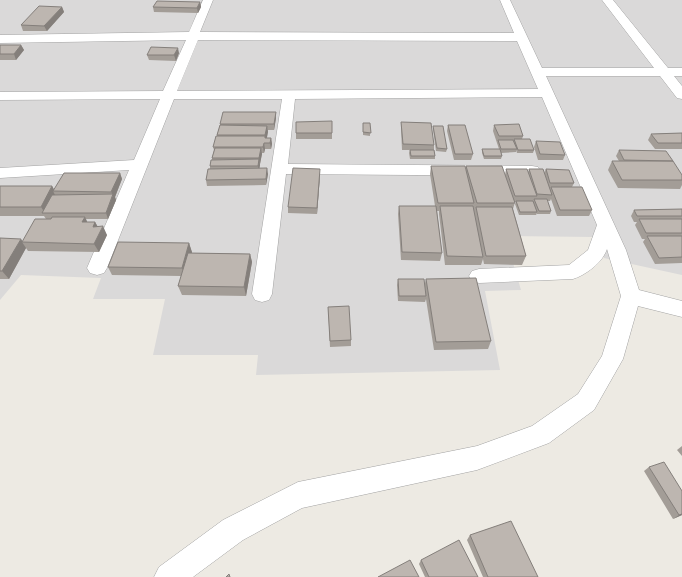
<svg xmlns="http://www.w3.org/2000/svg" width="682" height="577" viewBox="0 0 682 577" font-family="Helvetica,sans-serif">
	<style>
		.residential { fill: #dad9d9 }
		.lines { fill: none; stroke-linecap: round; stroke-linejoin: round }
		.street-casing { stroke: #a3a3a3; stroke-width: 1 }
		.street { fill: #fff; fill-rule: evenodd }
		.wall { fill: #a39d97 }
		.shaded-wall { fill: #847f7b }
		.building { fill: #bdb6b0; stroke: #847f7b }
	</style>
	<rect width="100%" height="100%" fill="#edeae3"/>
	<path class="residential" d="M 0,0 L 682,0 L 682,275 L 604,258 L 593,237 L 505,236 L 521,290 L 485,291 L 500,370 L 256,375 L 258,355 L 153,355 L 165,299 L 93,299 L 101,278 L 21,275 L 0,300 Z"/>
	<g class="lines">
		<g class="street-casing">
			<path id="street" d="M 203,0 L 213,0 L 200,32 L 514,33 L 500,0 L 510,0 L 542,68 L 654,68 L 602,0 L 613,0 L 668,68 L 682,68 L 682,76 L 674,76 L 682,86 L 682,99 L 677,98 L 660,76 L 546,76 L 626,250 L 639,290 L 682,301 L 682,317 L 638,306 L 623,359 L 594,410 L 549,443 L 477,470 L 302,508 L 243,540 L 193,577 L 154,577 L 159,567 L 223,520 L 298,482 L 477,446 L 532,426 L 578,394 L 602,356 L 621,296 L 607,249 C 603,262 586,275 573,279 L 479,283 L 472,281 L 469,276 L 472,271 L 479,269 L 569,265 L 588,250 L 597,225 L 542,97 L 295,99 L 288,164 L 532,166 L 538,167 L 540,171 L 538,175 L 532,176 L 286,174 L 272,294 L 269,300 L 262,302 L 255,300 L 252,294 L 282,99 L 174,99 L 107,268 L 104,273 L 97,275 L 90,273 L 87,268 L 129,170 L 0,178 L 0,168 L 134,160 L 160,99 L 0,100 L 0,92 L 163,91 L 186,40 L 0,43 L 0,35 L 189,32 ZM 198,40 L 517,41 L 538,89 L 177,91 Z"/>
		</g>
		<use href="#street" class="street"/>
	</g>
	<path class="wall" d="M 200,2 L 201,7 L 198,13 L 154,12 L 153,7 Z
		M 62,7 L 64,12 L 47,31 L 23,31 L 21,25 Z
		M 0,45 L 21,45 L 24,50 L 16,60 L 0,60 Z
		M 179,53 L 176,61 L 149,60 L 147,55 Z
		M 276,112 L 276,118 L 274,130 L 268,130 L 267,138 L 271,138 L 272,144 L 271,149 L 265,149 L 264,153 L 262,153 L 260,164 L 259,168 L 268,174 L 266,185 L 207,186 L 206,180 L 210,168 L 210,166 L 212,160 L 212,158 L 214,150 L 213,147 L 217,136 L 217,135 L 220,125 L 220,124 Z
		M 332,121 L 332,139 L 296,139 L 296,133 Z
		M 401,122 L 434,145 L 434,150 L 435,156 L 435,159 L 410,159 L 409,153 L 410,150 L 402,150 L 401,128 Z
		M 363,123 L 370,123 L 370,136 L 363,135 Z
		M 448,125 L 473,154 L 471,160 L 454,160 L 447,131 Z
		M 494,125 L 523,136 L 522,139 L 534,150 L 533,153 L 517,153 L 516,150 L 516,152 L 501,153 L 502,156 L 501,159 L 484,159 L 482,153 L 482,149 L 499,149 L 493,131 Z
		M 433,126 L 447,149 L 446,152 L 436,151 L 433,129 Z
		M 682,133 L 682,149 L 655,149 L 648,140 L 651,134 Z
		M 536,141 L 565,155 L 563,160 L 538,160 L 534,147 Z
		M 619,150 L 682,175 L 682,185 L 680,189 L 618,188 L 608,170 L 612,161 L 619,161 L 616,156 Z
		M 431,166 L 466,170 L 466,166 L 505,175 L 506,169 L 528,172 L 529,169 L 544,173 L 546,169 L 574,183 L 572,187 L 592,210 L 589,216 L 557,216 L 551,199 L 550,201 L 547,201 L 551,211 L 550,214 L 537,214 L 537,213 L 536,215 L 519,215 L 515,204 L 516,202 L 515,202 L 513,209 L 526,256 L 522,265 L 484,264 L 483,259 L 481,265 L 445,265 L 439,214 L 439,211 L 437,211 L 442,253 L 440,261 L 401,260 L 398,214 L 399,206 L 435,206 L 430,174 Z
		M 120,173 L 122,179 L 115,197 L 116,200 L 108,219 L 86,219 L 87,222 L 95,222 L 98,227 L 107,235 L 99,252 L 28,251 L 26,248 L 9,279 L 0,279 L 0,238 L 23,241 L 46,219 L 44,216 L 0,216 L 0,186 L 52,186 L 54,190 Z
		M 320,175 L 317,214 L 288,213 L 288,207 Z
		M 682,209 L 682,263 L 655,264 L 643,242 L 645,239 L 642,239 L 635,225 L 637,222 L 634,222 L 631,216 L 634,210 Z
		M 189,243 L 192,253 L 250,254 L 252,262 L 246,296 L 182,295 L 178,286 L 181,276 L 112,275 L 108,267 Z
		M 398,279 L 425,283 L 426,279 L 491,341 L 488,349 L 434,350 L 426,299 L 425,302 L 398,301 L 397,285 Z
		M 328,307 L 351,340 L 351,346 L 330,347 Z
		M 682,446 L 682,456 L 677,450 Z
		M 649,467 L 682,515 L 673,519 L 644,471 Z
		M 470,535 L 538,577 L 483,577 L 467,540 Z
		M 421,560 L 478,577 L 425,577 L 419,564 Z"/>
	<path class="shaded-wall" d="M 200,2 L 201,7 L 198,13 L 197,8 Z
		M 62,7 L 64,12 L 47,31 L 44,26 Z
		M 21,45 L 24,50 L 16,60 L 14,54 Z
		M 178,48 L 179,53 L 176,61 L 174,55 Z
		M 276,112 L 276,118 L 274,130 L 274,124 Z
		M 267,126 L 268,132 L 266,141 L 265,135 Z
		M 271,138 L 272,144 L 271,149 L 270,143 Z
		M 264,143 L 265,149 L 264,153 L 263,147 Z
		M 261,148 L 262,154 L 260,164 L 259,158 Z
		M 259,159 L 260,165 L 259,172 L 258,166 Z
		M 267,168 L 268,174 L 266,185 L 266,179 Z
		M 320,169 L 320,175 L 317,214 L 317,208 Z
		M 120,173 L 122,179 L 115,197 L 116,200 L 108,219 L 106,213 L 113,195 L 111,192 Z
		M 52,186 L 55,191 L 53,191 L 56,197 L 45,213 L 41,207 Z
		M 85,217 L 89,226 L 82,222 Z
		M 95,222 L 100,231 L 93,227 Z
		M 103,226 L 107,235 L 99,252 L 94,244 Z
		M 21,239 L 23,242 L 22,242 L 26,248 L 9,279 L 2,271 Z
		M 189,243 L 192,252 L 185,276 L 182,268 Z
		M 250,254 L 252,262 L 246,296 L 244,287 Z
		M 682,514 L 682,515 L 673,519 L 679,515 Z"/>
	<path class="building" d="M 157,1 L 200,2 L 197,8 L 153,7 Z
		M 39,6 L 62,7 L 44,26 L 21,25 Z
		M 0,45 L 21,45 L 14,54 L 0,54 Z
		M 151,47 L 178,48 L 174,55 L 147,55 Z
		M 223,112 L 276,112 L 274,124 L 220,124 Z
		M 332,121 L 332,133 L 296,133 L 296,122 Z
		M 401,122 L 431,123 L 434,145 L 403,144 Z
		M 363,123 L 370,123 L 371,133 L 363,132 Z
		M 519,124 L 523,136 L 499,136 L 494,125 Z
		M 220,125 L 267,126 L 265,135 L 217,135 Z
		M 448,125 L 465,125 L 473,154 L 455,154 Z
		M 433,126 L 443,126 L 447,149 L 437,148 Z
		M 682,133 L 682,143 L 658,143 L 651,134 Z
		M 216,136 L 265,136 L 265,138 L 271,138 L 270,143 L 264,143 L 263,147 L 213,147 Z
		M 514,139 L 530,139 L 534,150 L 518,150 Z
		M 498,140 L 513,140 L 517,149 L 501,149 Z
		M 536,141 L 560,142 L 565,155 L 540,154 Z
		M 215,148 L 261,148 L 259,158 L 212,158 Z
		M 482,149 L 500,149 L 502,156 L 484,156 Z
		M 410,150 L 434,150 L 435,156 L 411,156 Z
		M 619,150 L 666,151 L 673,161 L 624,160 Z
		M 259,159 L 258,166 L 210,166 L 211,160 Z
		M 612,161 L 673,161 L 682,175 L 682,180 L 622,180 Z
		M 431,166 L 465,166 L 474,203 L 438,203 Z
		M 466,166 L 502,166 L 515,203 L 477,203 Z
		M 267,168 L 266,179 L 206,180 L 208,169 Z
		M 293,168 L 320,169 L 317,208 L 288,207 Z
		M 506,169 L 527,169 L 537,196 L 515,196 Z
		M 529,169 L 543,169 L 552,195 L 537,194 Z
		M 546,169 L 569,170 L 574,183 L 550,183 Z
		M 64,173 L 120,173 L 111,192 L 53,191 Z
		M 0,186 L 52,186 L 41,207 L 0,207 Z
		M 551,187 L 582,187 L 592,210 L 560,210 Z
		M 113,194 L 106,213 L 42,213 L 52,195 Z
		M 534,199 L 547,199 L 551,211 L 539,211 Z
		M 516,201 L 533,201 L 537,212 L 520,212 Z
		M 399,206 L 436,206 L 442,253 L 402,252 Z
		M 440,206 L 473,206 L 483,257 L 447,256 Z
		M 476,207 L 512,207 L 526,256 L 486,256 Z
		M 682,209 L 682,216 L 637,216 L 634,210 Z
		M 52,217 L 85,217 L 82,222 L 95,222 L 93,227 L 103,226 L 94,244 L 22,242 L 35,219 L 51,219 Z
		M 639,219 L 682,219 L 682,233 L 646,233 Z
		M 647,236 L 682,236 L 682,257 L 659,258 Z
		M 0,238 L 21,239 L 2,271 L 0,271 Z
		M 118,242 L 189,243 L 182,268 L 108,267 Z
		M 188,253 L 250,254 L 244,287 L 178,286 Z
		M 476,278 L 491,341 L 436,342 L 426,279 Z
		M 398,279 L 424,279 L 426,296 L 399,296 Z
		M 349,306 L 351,340 L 330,341 L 328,307 Z
		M 664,462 L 682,491 L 682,514 L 679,515 L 649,467 Z
		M 511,521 L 538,577 L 488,577 L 470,535 Z
		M 459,540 L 478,577 L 429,577 L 421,560 Z
		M 410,560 L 419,577 L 378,577 Z
		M 229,574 L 230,577 L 226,577 Z"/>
</svg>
